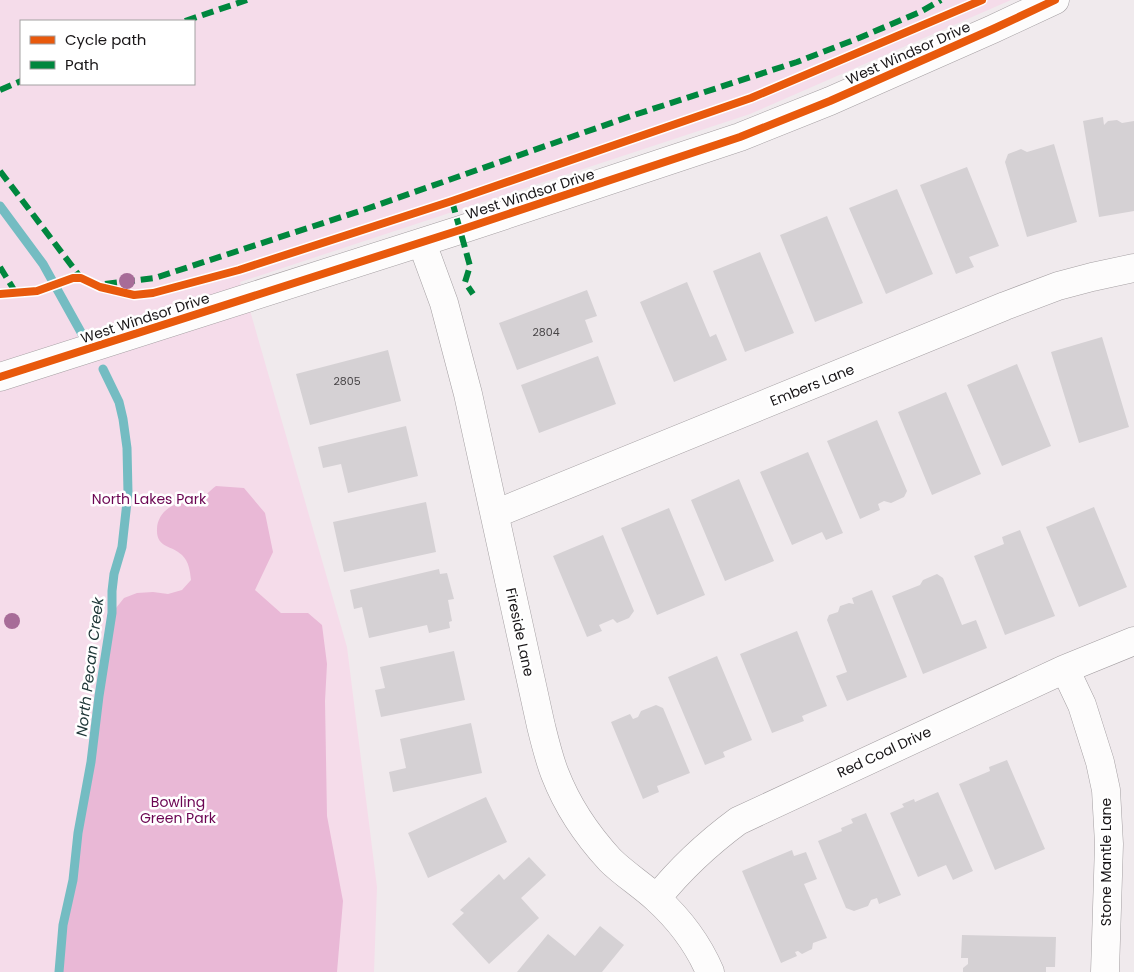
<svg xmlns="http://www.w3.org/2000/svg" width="1134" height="972" viewBox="0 0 1134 972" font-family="Poppins,sans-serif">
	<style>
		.green { fill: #f5dcea; fill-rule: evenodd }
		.forest { fill: #e9b8d6 }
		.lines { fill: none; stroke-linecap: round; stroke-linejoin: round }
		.stream { stroke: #74bcc2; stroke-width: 9 }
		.building { fill: #d5d1d4 }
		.minor-casing { stroke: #a49fa2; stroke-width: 29 }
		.minor { stroke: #fdfcfc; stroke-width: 28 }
		.quiet { stroke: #00873e; stroke-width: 6; stroke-dasharray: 12 6; stroke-linecap: butt }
		.cycleway-casing { stroke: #fff; stroke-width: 11 }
		.cycleway { stroke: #e8590c; stroke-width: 8 }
		.tree { fill: #a76c98 }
		.labels { text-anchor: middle; stroke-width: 5; stroke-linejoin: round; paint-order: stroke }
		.number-label { font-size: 11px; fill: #484547 }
		.street-label { font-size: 14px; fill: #181517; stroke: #fff }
		.park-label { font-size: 14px; fill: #6b0552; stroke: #fff }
		.water-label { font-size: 15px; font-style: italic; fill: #203839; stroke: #fff }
	</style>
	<rect width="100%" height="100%" fill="#f0eaed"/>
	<path class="green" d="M 0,0 L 1011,0 L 750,114 L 240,282 L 251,314 L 347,647 L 377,887 L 374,972 L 0,972 ZM 21,21 L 194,21 L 194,84 L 21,84 Z"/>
	<path class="forest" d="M 216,486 L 244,488 L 265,513 L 273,552 L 255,590 L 281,613 L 308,613 L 322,625 L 327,664 L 325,701 L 327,816 L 343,901 L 337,972 L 59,972 L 63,925 L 73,879 L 78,833 L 91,762 L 99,696 L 112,613 L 124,598 L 137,593 L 153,592 L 168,594 L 182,590 L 191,580 C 190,571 189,562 182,555 C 172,545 156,548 157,529 C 157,517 167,506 178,504 C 183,503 189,504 194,503 C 201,501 209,491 216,486 Z"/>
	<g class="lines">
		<path class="stream" d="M 0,206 L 43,264 L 82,334
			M 59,972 L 63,925 L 73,880 L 78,833 L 91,762 L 99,696 L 112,613 L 112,591 L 114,574 L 122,547 L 128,493 L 127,448 L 123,419 L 119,402 L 103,369"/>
	</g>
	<path class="building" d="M 1103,117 L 1104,125 L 1108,121 L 1117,120 L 1122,123 L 1134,121 L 1134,211 L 1099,217 L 1083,121 Z
		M 1054,144 L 1077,222 L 1027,237 L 1005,162 L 1008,154 L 1021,149 L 1027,152 Z
		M 967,167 L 999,246 L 969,257 L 974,267 L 956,274 L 920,185 Z
		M 897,189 L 933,274 L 886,294 L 849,208 Z
		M 827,216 L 863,303 L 815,322 L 780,235 Z
		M 760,252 L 794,333 L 745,352 L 713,271 Z
		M 687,282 L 710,337 L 716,334 L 727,360 L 674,382 L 640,302 Z
		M 587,290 L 597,316 L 585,320 L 593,342 L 517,370 L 499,323 Z
		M 1102,337 L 1129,427 L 1079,443 L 1051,352 Z
		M 388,350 L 401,401 L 310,425 L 296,374 Z
		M 598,356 L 616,404 L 539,433 L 521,385 Z
		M 1017,364 L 1051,446 L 1002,466 L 967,385 Z
		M 946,392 L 981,474 L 932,495 L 898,412 Z
		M 877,420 L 907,491 L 904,497 L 891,503 L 884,501 L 878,504 L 880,510 L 860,519 L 827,441 Z
		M 406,426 L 418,476 L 348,493 L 341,464 L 323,468 L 318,447 Z
		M 808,452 L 843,533 L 826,540 L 822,532 L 792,545 L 760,472 Z
		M 739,479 L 774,561 L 725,581 L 691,500 Z
		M 426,502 L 436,552 L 344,572 L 333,522 Z
		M 1094,507 L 1127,587 L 1079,607 L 1046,527 Z
		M 669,508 L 705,595 L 657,615 L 621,528 Z
		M 1020,530 L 1055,616 L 1005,635 L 974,556 L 1004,544 L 1002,537 Z
		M 603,535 L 634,611 L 629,618 L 617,623 L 613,619 L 599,625 L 602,631 L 587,637 L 553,556 Z
		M 439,569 L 440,574 L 447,573 L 454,599 L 448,600 L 452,621 L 449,622 L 450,628 L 429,633 L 427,625 L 369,638 L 362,607 L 354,609 L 350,590 Z
		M 937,574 L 943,578 L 962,625 L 976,620 L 987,648 L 923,674 L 892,596 L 920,585 L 923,580 Z
		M 872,590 L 907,677 L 847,701 L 836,676 L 847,672 L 827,620 L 829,615 L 838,612 L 840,606 L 849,603 L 854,604 L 852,598 Z
		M 797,631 L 827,706 L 802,716 L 804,721 L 772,733 L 740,654 Z
		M 454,651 L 465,700 L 381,717 L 375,690 L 385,688 L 380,667 Z
		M 717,656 L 752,740 L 723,752 L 725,757 L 705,765 L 668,677 Z
		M 656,705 L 663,708 L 690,773 L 657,786 L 659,792 L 643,799 L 611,722 L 630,714 L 633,719 L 638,717 L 641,711 Z
		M 471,723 L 482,773 L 393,792 L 389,772 L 406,768 L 400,739 Z
		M 1007,760 L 1045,849 L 995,870 L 959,784 L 990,771 L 989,767 Z
		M 938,792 L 973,871 L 953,880 L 946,865 L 918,877 L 890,813 L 904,807 L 902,804 L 914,799 L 915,802 Z
		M 486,797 L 507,842 L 428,878 L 408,833 Z
		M 866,813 L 901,895 L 879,904 L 877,898 L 871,900 L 868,906 L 854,911 L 846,908 L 818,841 L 842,831 L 841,828 L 853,823 L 851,819 Z
		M 792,850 L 794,856 L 806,852 L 817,879 L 804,884 L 827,938 L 813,943 L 812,949 L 802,954 L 798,951 L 795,952 L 797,956 L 781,963 L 742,871 Z
		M 529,857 L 546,875 L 521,898 L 539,918 L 489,964 L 452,924 L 464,913 L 460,910 L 499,874 L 504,880 Z
		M 600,926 L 624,945 L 602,972 L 517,972 L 548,934 L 575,956 Z
		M 962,935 L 1056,937 L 1055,967 L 1046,967 L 1046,972 L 963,972 L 963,968 L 968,964 L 968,958 L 961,958 Z"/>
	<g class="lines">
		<g class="minor-casing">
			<path id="minor" d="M 422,243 L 444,303 L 468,394 L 541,726 C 545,742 549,759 555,774 C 567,805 587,835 610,860 C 624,874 642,885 657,899 C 680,920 698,944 710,972
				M 0,377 L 460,230 L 740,137 L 830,101 L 993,29 L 1055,0
				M 495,514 L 1005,306 L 1058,286 L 1092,277 L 1134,268
				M 1065,669 L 1082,705 L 1100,762 L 1106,790 L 1109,844 L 1105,972
				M 657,898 C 681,868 707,844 738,821 L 1065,669 L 1134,641"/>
		</g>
		<use href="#minor" class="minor"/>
		<path class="quiet" d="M 185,21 L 247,0
			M 0,90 L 21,81
			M 0,171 L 81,278
			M 452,201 L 470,266 L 465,282 L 473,294
			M 0,267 L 16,293
			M 105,284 L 155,278 L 366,209 L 631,116 L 797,62 L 859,38 L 920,12 L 941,0"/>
		<g class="cycleway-casing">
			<path id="cycleway" d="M 0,294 L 37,291 L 73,278 L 81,278 L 100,287 L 134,295 L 153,293 L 239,270 L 452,201 L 751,98 L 982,0
				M 0,377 L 460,230 L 740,137 L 830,101 L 993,29 L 1055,0"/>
		</g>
		<use href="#cycleway" class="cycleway"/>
	</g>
	<g class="tree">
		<circle cx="127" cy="281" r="8"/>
		<circle cx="12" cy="621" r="8"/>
	</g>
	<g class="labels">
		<g class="number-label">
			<text x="546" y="336">2804</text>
			<text x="347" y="385">2805</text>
		</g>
		<g class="street-label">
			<text transform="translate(908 53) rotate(-24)" y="5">West Windsor Drive</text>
			<text transform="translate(530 194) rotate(-18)" y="5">West Windsor Drive</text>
			<text transform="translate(145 318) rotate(-18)" y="5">West Windsor Drive</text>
			<text transform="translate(812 385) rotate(-22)" y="5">Embers Lane</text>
			<text transform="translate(520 632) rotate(78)" y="5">Fireside Lane</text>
			<text transform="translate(884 752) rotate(-25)" y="5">Red Coal Drive</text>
			<text transform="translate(1106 862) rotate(-90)" y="5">Stone Mantle Lane</text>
		</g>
		<g class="park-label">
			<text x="149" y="504">North Lakes Park</text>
			<text x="178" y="807">Bowling<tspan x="178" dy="16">Green Park</tspan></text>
		</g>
		<g class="water-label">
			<text transform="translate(90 667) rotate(-83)" y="5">North Pecan Creek</text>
		</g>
	</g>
	<rect x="20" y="20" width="175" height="65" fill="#ffffff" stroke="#a3a1a2"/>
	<rect x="30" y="36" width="25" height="8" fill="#e8590c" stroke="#a3a1a2"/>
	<text x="65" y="45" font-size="15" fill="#181517">Cycle path</text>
	<rect x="30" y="61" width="25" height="8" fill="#00873e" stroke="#a3a1a2"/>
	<text x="65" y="70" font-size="15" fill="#181517">Path</text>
</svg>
